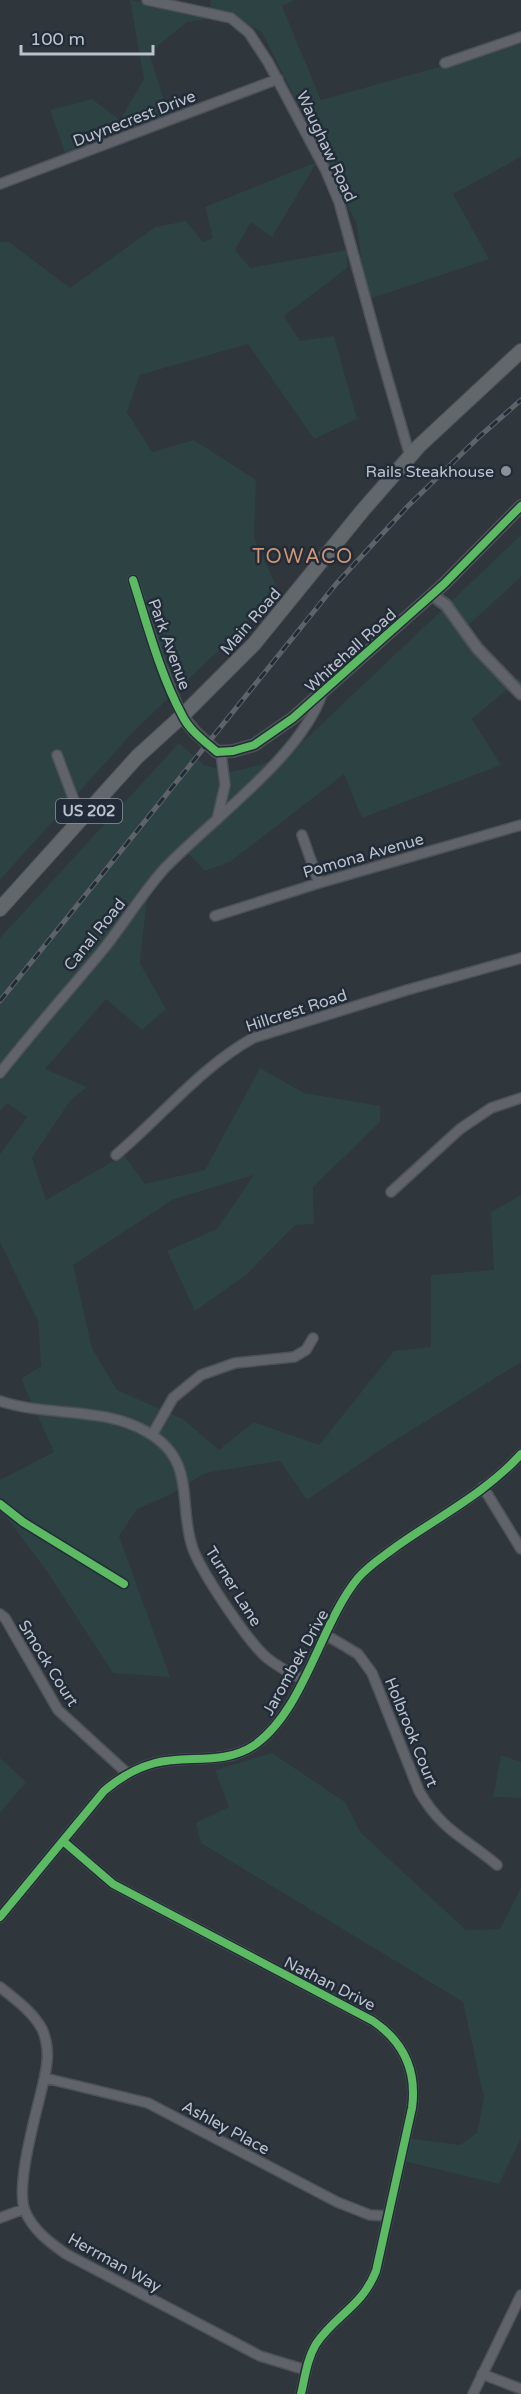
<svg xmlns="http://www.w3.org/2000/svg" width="521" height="2394" viewBox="0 0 521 2394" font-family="'Varela Round',sans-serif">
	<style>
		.green { fill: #2c4243 }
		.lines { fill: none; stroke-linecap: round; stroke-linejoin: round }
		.minor-casing { stroke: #4d5257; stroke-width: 12 }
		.tertiary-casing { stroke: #4d5257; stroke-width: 14 }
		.primary-casing { stroke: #4d5259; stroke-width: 16 }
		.minor { stroke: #60646a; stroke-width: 9 }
		.tertiary { stroke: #60646a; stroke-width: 10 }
		.primary { stroke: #62676c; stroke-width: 14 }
		.rail-casing { stroke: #5e6368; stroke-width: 5 }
		.rail { stroke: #222c38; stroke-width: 3; stroke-dasharray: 9; stroke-linecap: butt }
		.cycleway-casing { stroke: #222c38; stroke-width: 11 }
		.cycleway { stroke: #5cba63; stroke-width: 8 }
		.poi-dot { fill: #8a919a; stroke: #222c38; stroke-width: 2 }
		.labels { text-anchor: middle; stroke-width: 5; stroke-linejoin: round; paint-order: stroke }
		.shield { fill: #222c38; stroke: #8d95a0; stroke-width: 1.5 }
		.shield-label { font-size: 15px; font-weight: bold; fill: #bbc2cc }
		.street-label { font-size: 16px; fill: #bbc2cc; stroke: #222c38 }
		.poi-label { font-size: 16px; fill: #bbc2cc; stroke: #222c38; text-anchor: end }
		.quarter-label { font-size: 20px; letter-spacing: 1.5px; fill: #d09572; stroke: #222c38 }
	</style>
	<rect width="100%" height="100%" fill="#2f363c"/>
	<path class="green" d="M 130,0 L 209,13 L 211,0 L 295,0 L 282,6 L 321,100 L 521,44 L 521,157 L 453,194 L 489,259 L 366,300 L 357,224 L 262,32 L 231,16 L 187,22 L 149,53 L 170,119 L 67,158 L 50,110 L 92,99 L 120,120 L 144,79 Z
		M 317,162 L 272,237 L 251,222 L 235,250 L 250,268 L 347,250 L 347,268 L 284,316 L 300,341 L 334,336 L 357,419 L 314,439 L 248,344 L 140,375 L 127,412 L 152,452 L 194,440 L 256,480 L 254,538 L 276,585 L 234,636 L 134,731 L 0,880 L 0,242 L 9,242 L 70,288 L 155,227 L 186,221 L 203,242 L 213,238 L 205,207 Z
		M 521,535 L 521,577 L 462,631 L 508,680 L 521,678 L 521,693 L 512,685 L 472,719 L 501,765 L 362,818 L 344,774 L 230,862 L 205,871 L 186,851 L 148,889 L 140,963 L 166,1009 L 142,1030 L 106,999 L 45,1069 L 87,1087 L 70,1101 L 32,1158 L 46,1200 L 124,1155 L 145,1184 L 205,1170 L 260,1068 L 304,1093 L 380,1106 L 380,1122 L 313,1187 L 314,1224 L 295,1225 L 245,1276 L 195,1311 L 167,1251 L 217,1229 L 254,1175 L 174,1199 L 73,1265 L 92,1348 L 117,1390 L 183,1419 L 219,1450 L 254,1422 L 319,1445 L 394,1351 L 431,1347 L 431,1275 L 494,1270 L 491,1212 L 521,1195 L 521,1362 L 386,1446 L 307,1500 L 280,1461 L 205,1473 L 172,1494 L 137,1509 L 119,1536 L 170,1677 L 113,1673 L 48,1573 L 8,1519 L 0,1512 L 0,1480 L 54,1452 L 21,1379 L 41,1366 L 38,1321 L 0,1242 L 0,1154 L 27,1117 L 7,1103 L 0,1111 L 0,938 L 179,743 L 204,765 L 231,772 L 263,764 L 307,738 Z
		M 272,1753 L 345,1802 L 361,1833 L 466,1930 L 500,1929 L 521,1888 L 521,2138 L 499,2184 L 403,2161 L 406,2138 L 460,2145 L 477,2133 L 484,2098 L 463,2002 L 201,1843 L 196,1823 L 229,1807 L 215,1770 Z
		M 501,1755 L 521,1762 L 521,1798 L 493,1797 Z
		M 0,1758 L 26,1782 L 0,1813 Z"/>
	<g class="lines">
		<g class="minor-casing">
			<path id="minor" d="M 147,0 L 231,18 L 249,33 L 268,62 L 326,171 L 339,202 L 382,359 L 410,456
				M 445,63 L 521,37
				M 0,184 L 278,79
				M 133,580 L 158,658 L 182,716
				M 57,755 L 81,819
				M 217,820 L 225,785 L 221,753
				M 302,835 L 319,883
				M 215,916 L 319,883 L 521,825
				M 0,1073 C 33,1031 68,992 102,951 C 124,924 142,893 165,868 C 212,819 300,757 322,694
				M 116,1155 C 161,1117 201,1067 253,1038 L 407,990 L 521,958
				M 391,1192 L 460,1129 L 491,1108 L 521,1098
				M 0,1401 C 46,1417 103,1406 147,1432 C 198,1461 177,1504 193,1549 C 202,1573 248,1642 267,1658 C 278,1667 290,1673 302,1679
				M 152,1435 L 173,1398 L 201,1375 L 235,1363 L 294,1357 L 306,1350 L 313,1338
				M 483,1487 L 521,1549
				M 0,1614 L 5,1618 L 58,1710 L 128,1774
				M 326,1635 L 358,1654 L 372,1673 L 419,1791 C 442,1831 464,1837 497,1865
				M 63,1841 L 113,1884 L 373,2021 C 404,2042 417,2071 412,2108 L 376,2271 C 362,2307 335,2315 316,2344 C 307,2359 305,2377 301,2394
				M 0,1917 L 104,1791 C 119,1778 136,1768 155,1763 C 187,1755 224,1765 253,1746 C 304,1712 320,1624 358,1578 C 369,1565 384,1556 397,1546 C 438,1517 487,1492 521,1454
				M 0,1987 C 15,1999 33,2012 42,2029 C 51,2049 47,2068 42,2088 C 36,2114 15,2187 25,2211 C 33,2230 49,2242 66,2254 L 260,2356 L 306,2370
				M 45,2078 L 148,2103 L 337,2202 L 370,2215 L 388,2216
				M 0,2218 L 24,2209
				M 482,2374 L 521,2389
				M 473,2394 L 521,2295"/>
		</g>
		<g class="tertiary-casing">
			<path id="tertiary" d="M 432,595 L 446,605 L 477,648 L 521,694
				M 182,716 L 195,732 L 217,752 L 233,751 L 254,745 L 293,718 L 444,584 L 521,506"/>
		</g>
		<g class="primary-casing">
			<path id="primary" d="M 0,909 L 137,757 L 182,716 L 254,644 L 363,510 L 419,446 L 521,351"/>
		</g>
		<use href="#minor" class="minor"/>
		<use href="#tertiary" class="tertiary"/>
		<use href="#primary" class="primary"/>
		<g class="rail-casing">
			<path id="rail" d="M 0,1001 L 336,584 L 407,507 L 480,436 L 521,400"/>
		</g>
		<use href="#rail" class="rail"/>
		<g class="cycleway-casing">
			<path id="cycleway" d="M 133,580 C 147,624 160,674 182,715 C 189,730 204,741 217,752 L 233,751 L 254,745 L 293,718 L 444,584 L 521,506
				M 0,1504 L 23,1522 L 124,1584
				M 63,1841 L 113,1884 L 373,2021 C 404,2042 417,2071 412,2108 L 376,2271 C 362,2307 335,2315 316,2344 C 307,2359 305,2377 301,2394
				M 0,1917 L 104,1791 C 119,1778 136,1768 155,1763 C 187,1755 224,1765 253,1746 C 304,1712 320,1624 358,1578 C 369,1565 384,1556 397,1546 C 438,1517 487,1492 521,1454"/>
		</g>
		<use href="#cycleway" class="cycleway"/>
	</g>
	<circle class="poi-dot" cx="506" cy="471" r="6"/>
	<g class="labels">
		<rect class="shield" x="56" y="799" width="66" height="24" rx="4.5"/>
		<g class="shield-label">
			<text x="89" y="816">US 202</text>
		</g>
		<g class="street-label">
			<text transform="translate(134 118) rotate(-21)" y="6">Duynecrest Drive</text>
			<text transform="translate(327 146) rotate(65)" y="6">Waughaw Road</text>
			<text transform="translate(250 621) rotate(-49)" y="6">Main Road</text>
			<text transform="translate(170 644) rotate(70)" y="6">Park Avenue</text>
			<text transform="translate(350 650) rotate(-42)" y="6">Whitehall Road</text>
			<text transform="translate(363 855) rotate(-16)" y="6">Pomona Avenue</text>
			<text transform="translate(94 934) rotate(-51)" y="6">Canal Road</text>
			<text transform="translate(296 1010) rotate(-18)" y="6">Hillcrest Road</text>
			<text transform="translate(234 1586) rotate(58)" y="6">Turner Lane</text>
			<text transform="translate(295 1662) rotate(-61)" y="6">Jarombek Drive</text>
			<text transform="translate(49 1663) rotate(58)" y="6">Smock Court</text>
			<text transform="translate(412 1732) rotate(68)" y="6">Holbrook Court</text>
			<text transform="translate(330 1983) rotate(27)" y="6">Nathan Drive</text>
			<text transform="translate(226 2127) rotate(28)" y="6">Ashley Place</text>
			<text transform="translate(115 2262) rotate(29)" y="6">Herrman Way</text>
		</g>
		<g class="poi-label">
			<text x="494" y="477">Rails Steakhouse</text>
		</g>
		<g class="quarter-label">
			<text x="303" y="563">TOWACO</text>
		</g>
	</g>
	<path d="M21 45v9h132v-9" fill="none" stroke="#bbc2cc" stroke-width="3"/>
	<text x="30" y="45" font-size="18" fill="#bbc2cc" stroke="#222c38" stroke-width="4.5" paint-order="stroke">100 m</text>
</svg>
